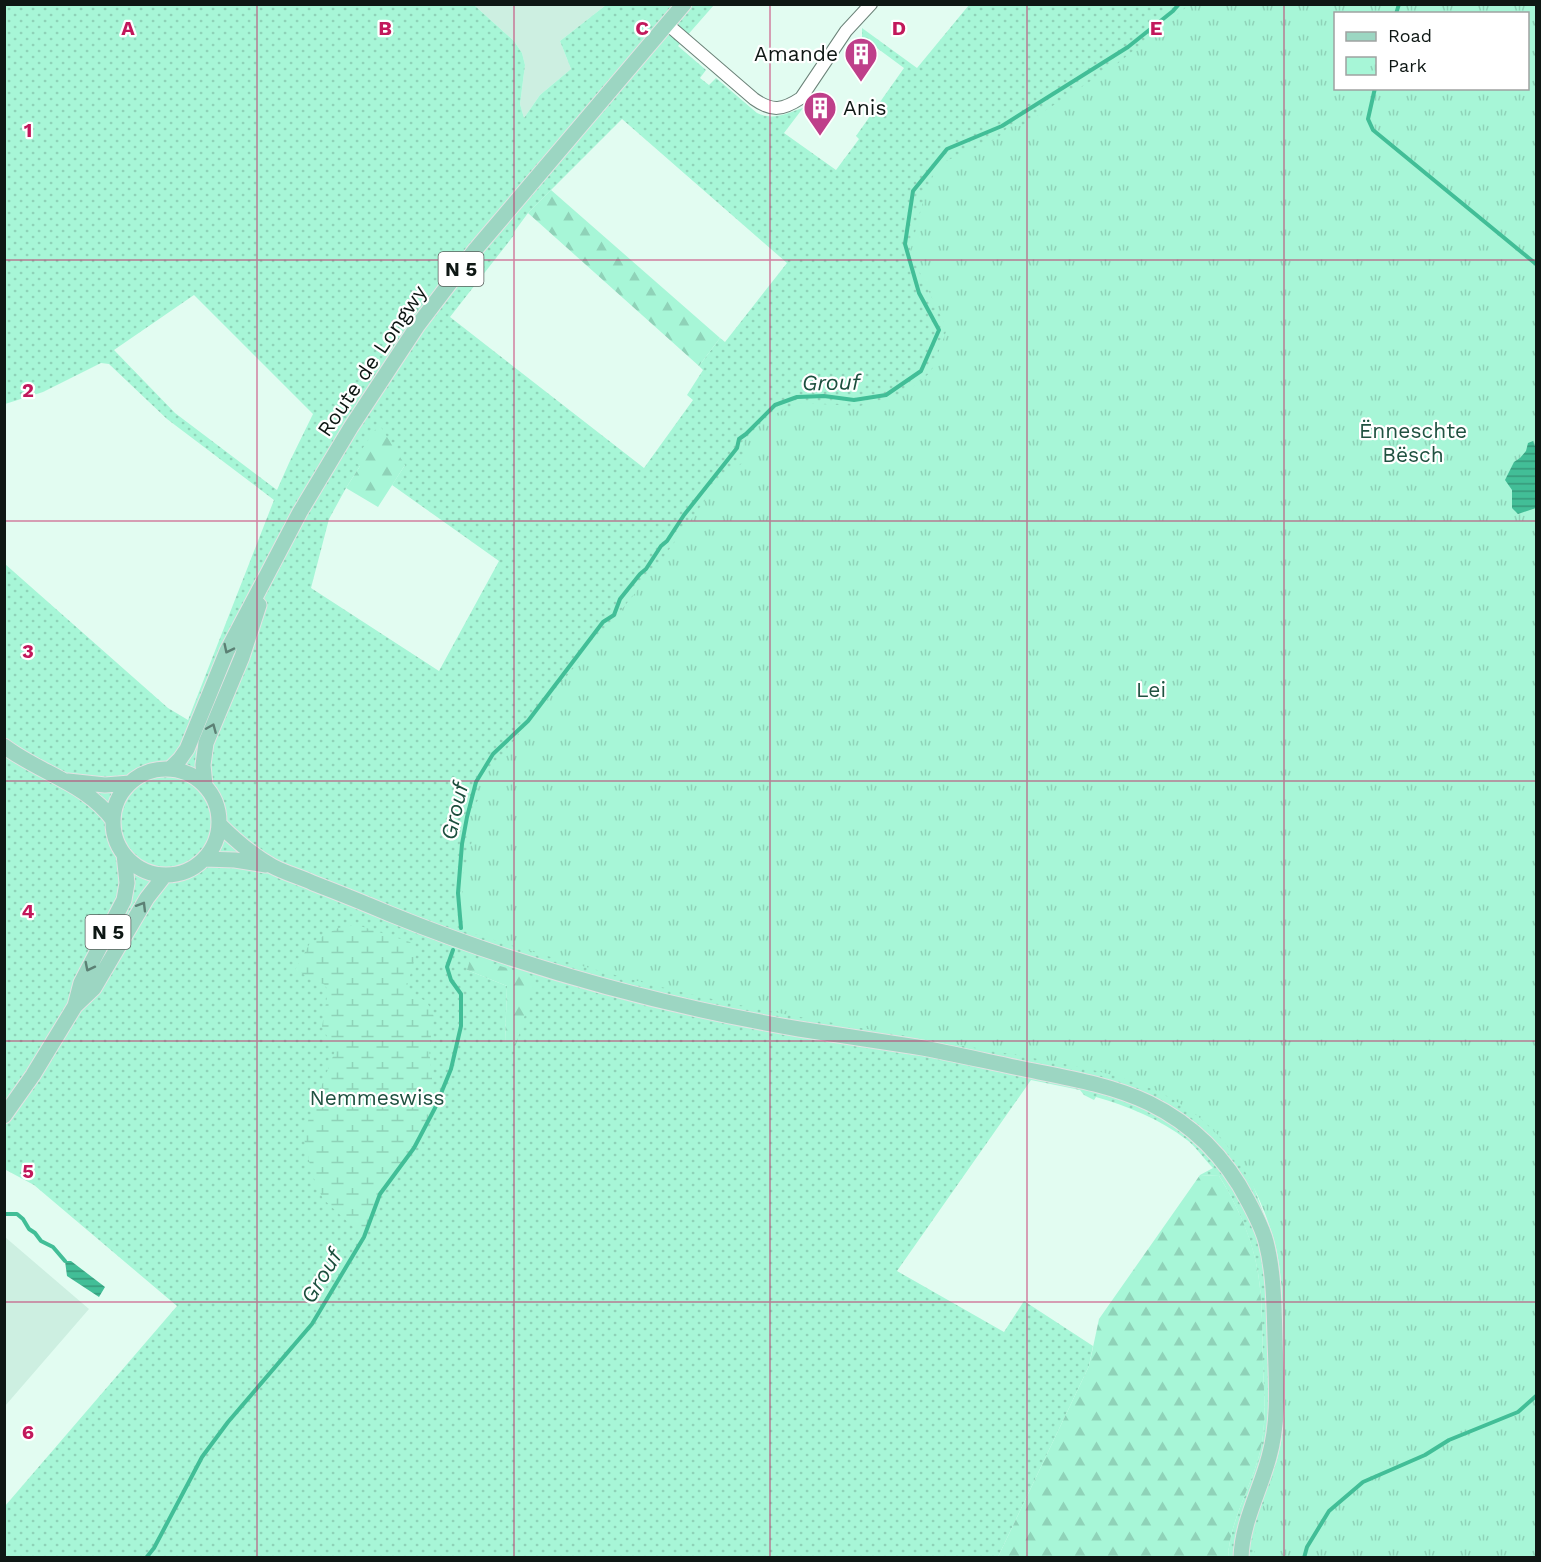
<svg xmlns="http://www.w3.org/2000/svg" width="1541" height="1562" viewBox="0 0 1541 1562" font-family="'Work Sans',sans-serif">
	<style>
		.built { fill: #cdefe1 }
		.grass { fill: url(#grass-dots); fill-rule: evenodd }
		.forest { fill: url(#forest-firs) }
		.wetland { fill: url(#wetland-marsh) }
		.park { fill: url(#park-tufts); fill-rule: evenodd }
		.water { fill: url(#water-rules) }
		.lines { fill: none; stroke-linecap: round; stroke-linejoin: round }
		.stream { stroke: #42be97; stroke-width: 4 }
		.minor-casing { stroke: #6b8278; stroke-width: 14 }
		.major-casing { stroke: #e2e3e3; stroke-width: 17 }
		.minor { stroke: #fff; stroke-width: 12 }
		.major { stroke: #9cd6c2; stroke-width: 15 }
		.oneway { stroke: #5c8074 }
		.grid { fill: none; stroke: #c2185b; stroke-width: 1.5; stroke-opacity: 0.55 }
		.labels { text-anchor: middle; stroke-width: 4.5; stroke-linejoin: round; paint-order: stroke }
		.shield { fill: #fff; stroke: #565d5a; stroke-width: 1.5 }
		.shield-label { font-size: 20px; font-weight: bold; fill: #0e1714 }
		.poi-label { font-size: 21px; fill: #0e1714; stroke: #fff; text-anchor: end }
		.street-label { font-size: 21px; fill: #0e1714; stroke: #fff }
		.park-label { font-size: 21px; fill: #205241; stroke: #fff }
		.water-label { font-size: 22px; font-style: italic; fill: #1b4e3d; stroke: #fff }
		.grid-label { font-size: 20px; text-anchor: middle; font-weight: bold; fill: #c2185b; stroke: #fff; stroke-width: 4.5; stroke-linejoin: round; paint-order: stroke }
	</style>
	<defs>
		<pattern id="grass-dots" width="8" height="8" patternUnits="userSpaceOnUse" patternTransform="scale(1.5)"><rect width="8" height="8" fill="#a7f6d7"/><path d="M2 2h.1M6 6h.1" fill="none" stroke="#8fd2b8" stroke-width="1.8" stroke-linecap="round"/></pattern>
		<pattern id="forest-firs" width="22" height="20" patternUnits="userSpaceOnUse" patternTransform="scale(1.5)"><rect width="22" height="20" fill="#a7f6d7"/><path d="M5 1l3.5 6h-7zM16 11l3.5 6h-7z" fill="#8fd2b8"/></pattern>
		<pattern id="wetland-marsh" width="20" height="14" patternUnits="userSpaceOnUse" patternTransform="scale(1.5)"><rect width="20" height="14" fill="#a7f6d7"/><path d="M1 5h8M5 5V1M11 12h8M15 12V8" fill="none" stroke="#8fd2b8"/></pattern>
		<pattern id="park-tufts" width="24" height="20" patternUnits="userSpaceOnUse" patternTransform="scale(1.5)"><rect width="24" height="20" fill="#a7f6d7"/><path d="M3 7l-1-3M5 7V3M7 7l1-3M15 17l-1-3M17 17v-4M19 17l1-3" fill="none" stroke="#8fd2b8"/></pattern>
		<pattern id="water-rules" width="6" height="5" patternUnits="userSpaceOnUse" patternTransform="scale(1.5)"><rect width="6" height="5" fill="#42be97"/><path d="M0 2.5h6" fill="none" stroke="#36997a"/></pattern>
	</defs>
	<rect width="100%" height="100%" fill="#e2fcf1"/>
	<path class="built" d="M 474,5 L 606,5 L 560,41 L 571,69 L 540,95 L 524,118 L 520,104 L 525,65 L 522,53 L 514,41 Z
		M 5,1237 L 89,1309 L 5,1406 Z"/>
	<path class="grass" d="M 4,5 L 474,5 L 514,41 L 522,53 L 525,65 L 520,104 L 524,118 L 540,95 L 571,69 L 560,41 L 606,5 L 714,5 L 678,46 L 706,70 L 700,78 L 709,85 L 716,78 L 757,113 C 774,121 787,113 803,108 L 784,133 L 836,170 L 859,139 L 856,136 L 904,68 L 862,37 L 862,28 L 917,68 L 969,5 L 1230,5 L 1336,88 L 1528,88 L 1528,14 L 1536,5 L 1536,303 L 1252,1182 L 1274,1242 L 1281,1297 L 1284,1399 L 1283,1431 L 1276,1462 L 1291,1557 L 1228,1557 C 1230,1520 1251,1488 1260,1452 C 1267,1423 1264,1395 1263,1365 C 1262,1335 1263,1304 1258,1273 C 1253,1241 1237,1204 1219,1176 L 1200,1175 L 1213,1168 C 1204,1159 1196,1147 1187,1140 C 1160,1119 1127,1106 1096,1097 L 1094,1100 L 1084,1095 L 1080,1090 L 1031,1080 L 897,1271 L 1004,1332 L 1024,1301 L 1093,1346 L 1089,1366 L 998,1557 L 5,1557 L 5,1506 L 177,1306 L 34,1185 L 6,1170 L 5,1171 L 5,1124 L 11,1109 L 5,1116 L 5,564 L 168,708 L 188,720 L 274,500 L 167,419 L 109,364 L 101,363 L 43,392 L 5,404 ZM 622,119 L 787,263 L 725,342 L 720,338 L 699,366 L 703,370 L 687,395 L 693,400 L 644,468 L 450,317 L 514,235 L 514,232 L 528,213 ZM 194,295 L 313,414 L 289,463 L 277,490 L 175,413 L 114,350 ZM 405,465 L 392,485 L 499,561 L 439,671 L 311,588 L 329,519 L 346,488 L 360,466 ZM 467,970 L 536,977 L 505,1043 L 507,986 Z"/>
	<path class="forest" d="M 551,190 L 720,338 L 699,366 L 528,213 Z
		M 379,424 L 405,465 L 378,507 L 346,488 L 360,466 L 354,461 Z
		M 471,957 L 536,977 L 515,1048 L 505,1044 L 507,986 L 467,970 Z
		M 1200,1175 L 1219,1176 C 1237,1204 1253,1240 1258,1273 C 1263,1304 1262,1335 1263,1365 C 1264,1395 1267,1423 1260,1452 C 1251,1488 1230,1520 1228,1557 L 998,1557 L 1089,1366 L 1099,1319 Z"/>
	<path class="wetland" d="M 357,925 L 410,942 L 417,951 L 407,986 L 410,992 L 427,1002 L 434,1016 L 429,1049 L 435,1108 L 414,1148 L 380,1194 L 364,1237 L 323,1199 L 312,1174 L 303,1134 L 335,1051 L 322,1027 L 328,991 L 325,985 L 295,970 L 310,943 L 338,928 Z"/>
	<path class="park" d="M 1188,5 L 1536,5 L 1536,1557 L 1255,1557 C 1252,1541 1257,1525 1262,1509 C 1270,1484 1279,1458 1283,1431 C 1286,1407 1284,1381 1283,1357 C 1282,1320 1284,1275 1274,1240 C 1258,1186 1231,1136 1182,1105 C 1132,1072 1057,1063 999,1052 C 916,1037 832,1024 749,1007 C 652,987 557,960 462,930 L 462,879 L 473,837 L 468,832 L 467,817 L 478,800 L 477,783 L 487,773 L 655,569 L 721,478 L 744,462 L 743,442 L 767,418 L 797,403 L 860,406 L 905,393 L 931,372 L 947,329 L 910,252 L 926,190 L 939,164 L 998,138 L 1008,127 L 1023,125 L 1117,64 L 1182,11 ZM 1336,14 L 1528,14 L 1528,88 L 1336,88 Z"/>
	<path class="water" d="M 1533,441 L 1536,449 L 1536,508 L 1518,514 L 1512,508 L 1512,490 L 1505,480 L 1514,462 L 1520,458 L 1526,451 L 1528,443 Z
		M 65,1261 L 71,1261 L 105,1287 L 99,1297 L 67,1276 Z"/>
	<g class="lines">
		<path class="stream" d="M 1396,14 L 1399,4
			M 1375,88 L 1368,119 L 1373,130 L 1536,264
			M 461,928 L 458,893 L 462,844 L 467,817 L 476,782 L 493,754 L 528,721 L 603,622 L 614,615 L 620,599 L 640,574 L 646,569 L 661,546 L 667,541 L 684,515 L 737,448 L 739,439 L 746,434 L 775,405 L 797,397 L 824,396 L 854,400 L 886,395 L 921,371 L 939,330 L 919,293 L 905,244 L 913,191 L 947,149 L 1002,126 L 1128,47 L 1173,11 L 1179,4
			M 4,1214 L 17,1214 L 23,1219 L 29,1229 L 35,1233 L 41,1241 L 53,1247 L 65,1261
			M 146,1558 L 154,1548 L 202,1457 L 228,1422 L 312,1324 L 364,1237 L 380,1194 L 414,1148 L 435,1108 L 451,1069 L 461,1026 L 461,994 L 451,980 L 447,967 L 453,950
			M 1304,1558 L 1307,1547 L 1329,1511 L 1363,1482 L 1425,1455 L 1449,1440 L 1518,1412 L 1536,1396"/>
		<g class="minor-casing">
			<path id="minor" d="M 667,24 L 754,99 C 772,112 783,110 801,98 L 846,31 L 871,4"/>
		</g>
		<g class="major-casing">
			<path id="major" d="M 4,746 C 39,773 86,783 113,820
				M 170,769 L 180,759 L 187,749 L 227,651 L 300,512 L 351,427 L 418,325 L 475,250 L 684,4
				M113 822a53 53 0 1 1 106 0a53 53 0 1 1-106 0Z
				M 68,781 L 105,785 L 130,783
				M 205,785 L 203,765 L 206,743 L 242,657 L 259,605
				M 219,824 C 235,840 252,855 272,866 C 285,873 300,877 313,883 C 339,893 364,903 390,914 C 521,967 658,1005 799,1029 C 838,1035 878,1041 917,1047 C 951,1053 985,1061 1019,1068 C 1063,1077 1109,1084 1149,1103 C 1192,1124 1226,1158 1248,1201 C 1255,1214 1262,1227 1266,1242 C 1274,1273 1274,1306 1275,1338 C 1276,1378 1280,1418 1269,1457 C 1260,1491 1242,1522 1241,1558
				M 204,859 L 235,860 L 266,865
				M 75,1006 L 81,983 L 124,900 L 127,883 L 124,854
				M 4,1116 L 33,1075 L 75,1006 L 94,988 L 147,898 L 165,875"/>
		</g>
		<use href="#minor" class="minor"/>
		<use href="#major" class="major"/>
	</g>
	<defs><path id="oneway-chevron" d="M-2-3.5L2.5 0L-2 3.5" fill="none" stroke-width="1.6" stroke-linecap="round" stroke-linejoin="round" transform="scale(1.5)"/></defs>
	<g class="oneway">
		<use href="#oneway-chevron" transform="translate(228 649) rotate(116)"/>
		<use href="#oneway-chevron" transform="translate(212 728) rotate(-67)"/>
		<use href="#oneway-chevron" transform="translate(142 906) rotate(-59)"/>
		<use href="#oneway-chevron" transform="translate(89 967) rotate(117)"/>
	</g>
	<path class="grid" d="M 257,4 L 257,1558M 514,4 L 514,1558M 770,4 L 770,1558M 1027,4 L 1027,1558M 1284,4 L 1284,1558M 4,260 L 1536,260M 4,521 L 1536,521M 4,781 L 1536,781M 4,1041 L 1536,1041M 4,1302 L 1536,1302"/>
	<defs>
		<g id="building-pin" transform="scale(1.725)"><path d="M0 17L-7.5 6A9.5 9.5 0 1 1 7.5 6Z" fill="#bf3f8a" stroke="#fff"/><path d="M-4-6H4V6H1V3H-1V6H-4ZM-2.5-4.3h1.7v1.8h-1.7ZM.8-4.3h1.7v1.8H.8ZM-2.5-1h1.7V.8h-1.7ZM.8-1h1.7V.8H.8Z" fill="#fff"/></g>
	</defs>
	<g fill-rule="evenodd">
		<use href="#building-pin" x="861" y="54"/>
		<use href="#building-pin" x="820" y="108"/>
	</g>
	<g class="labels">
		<g class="shield">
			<rect x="438.5" y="252" width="45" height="34" rx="4.5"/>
			<rect x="85.5" y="915" width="45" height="34" rx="4.5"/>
		</g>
		<g class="shield-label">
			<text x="461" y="276">N 5</text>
			<text x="108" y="939">N 5</text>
		</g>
		<g class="poi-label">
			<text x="838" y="61">Amande</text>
			<text x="843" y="115" text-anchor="start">Anis</text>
		</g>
		<g class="street-label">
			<text transform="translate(372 361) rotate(-56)" y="7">Route de Longwy</text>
		</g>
		<g class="park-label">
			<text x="1413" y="438">Ënneschte<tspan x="1413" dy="24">Bësch</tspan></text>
			<text x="1151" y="697">Lei</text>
			<text x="377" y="1105">Nemmeswiss</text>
		</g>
		<g class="water-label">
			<text transform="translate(831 382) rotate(-1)" y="8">Grouf</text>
			<text transform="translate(454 811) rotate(-77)" y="8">Grouf</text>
			<text transform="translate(321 1276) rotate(-59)" y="8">Grouf</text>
		</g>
	</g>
	<g class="grid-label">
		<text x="128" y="35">A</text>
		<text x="385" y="35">B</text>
		<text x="642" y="35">C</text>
		<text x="899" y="35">D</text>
		<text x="1156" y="35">E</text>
		<text x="28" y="137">1</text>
		<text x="28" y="397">2</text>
		<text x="28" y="658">3</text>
		<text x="28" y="918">4</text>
		<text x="28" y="1178">5</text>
		<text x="28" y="1439">6</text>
	</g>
	<rect width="1541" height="1562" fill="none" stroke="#0e1714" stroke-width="12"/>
	<rect x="1334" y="12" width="195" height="78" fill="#ffffff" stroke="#9fa2a1" stroke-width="1.5"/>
	<rect x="1346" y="32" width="30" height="9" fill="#9cd6c2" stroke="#9fa2a1" stroke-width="1.5"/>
	<text x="1388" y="42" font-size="18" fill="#0e1714">Road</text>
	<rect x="1346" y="57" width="30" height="18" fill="url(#park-tufts)" stroke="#9fa2a1" stroke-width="1.5"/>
	<text x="1388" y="72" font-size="18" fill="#0e1714">Park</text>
</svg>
